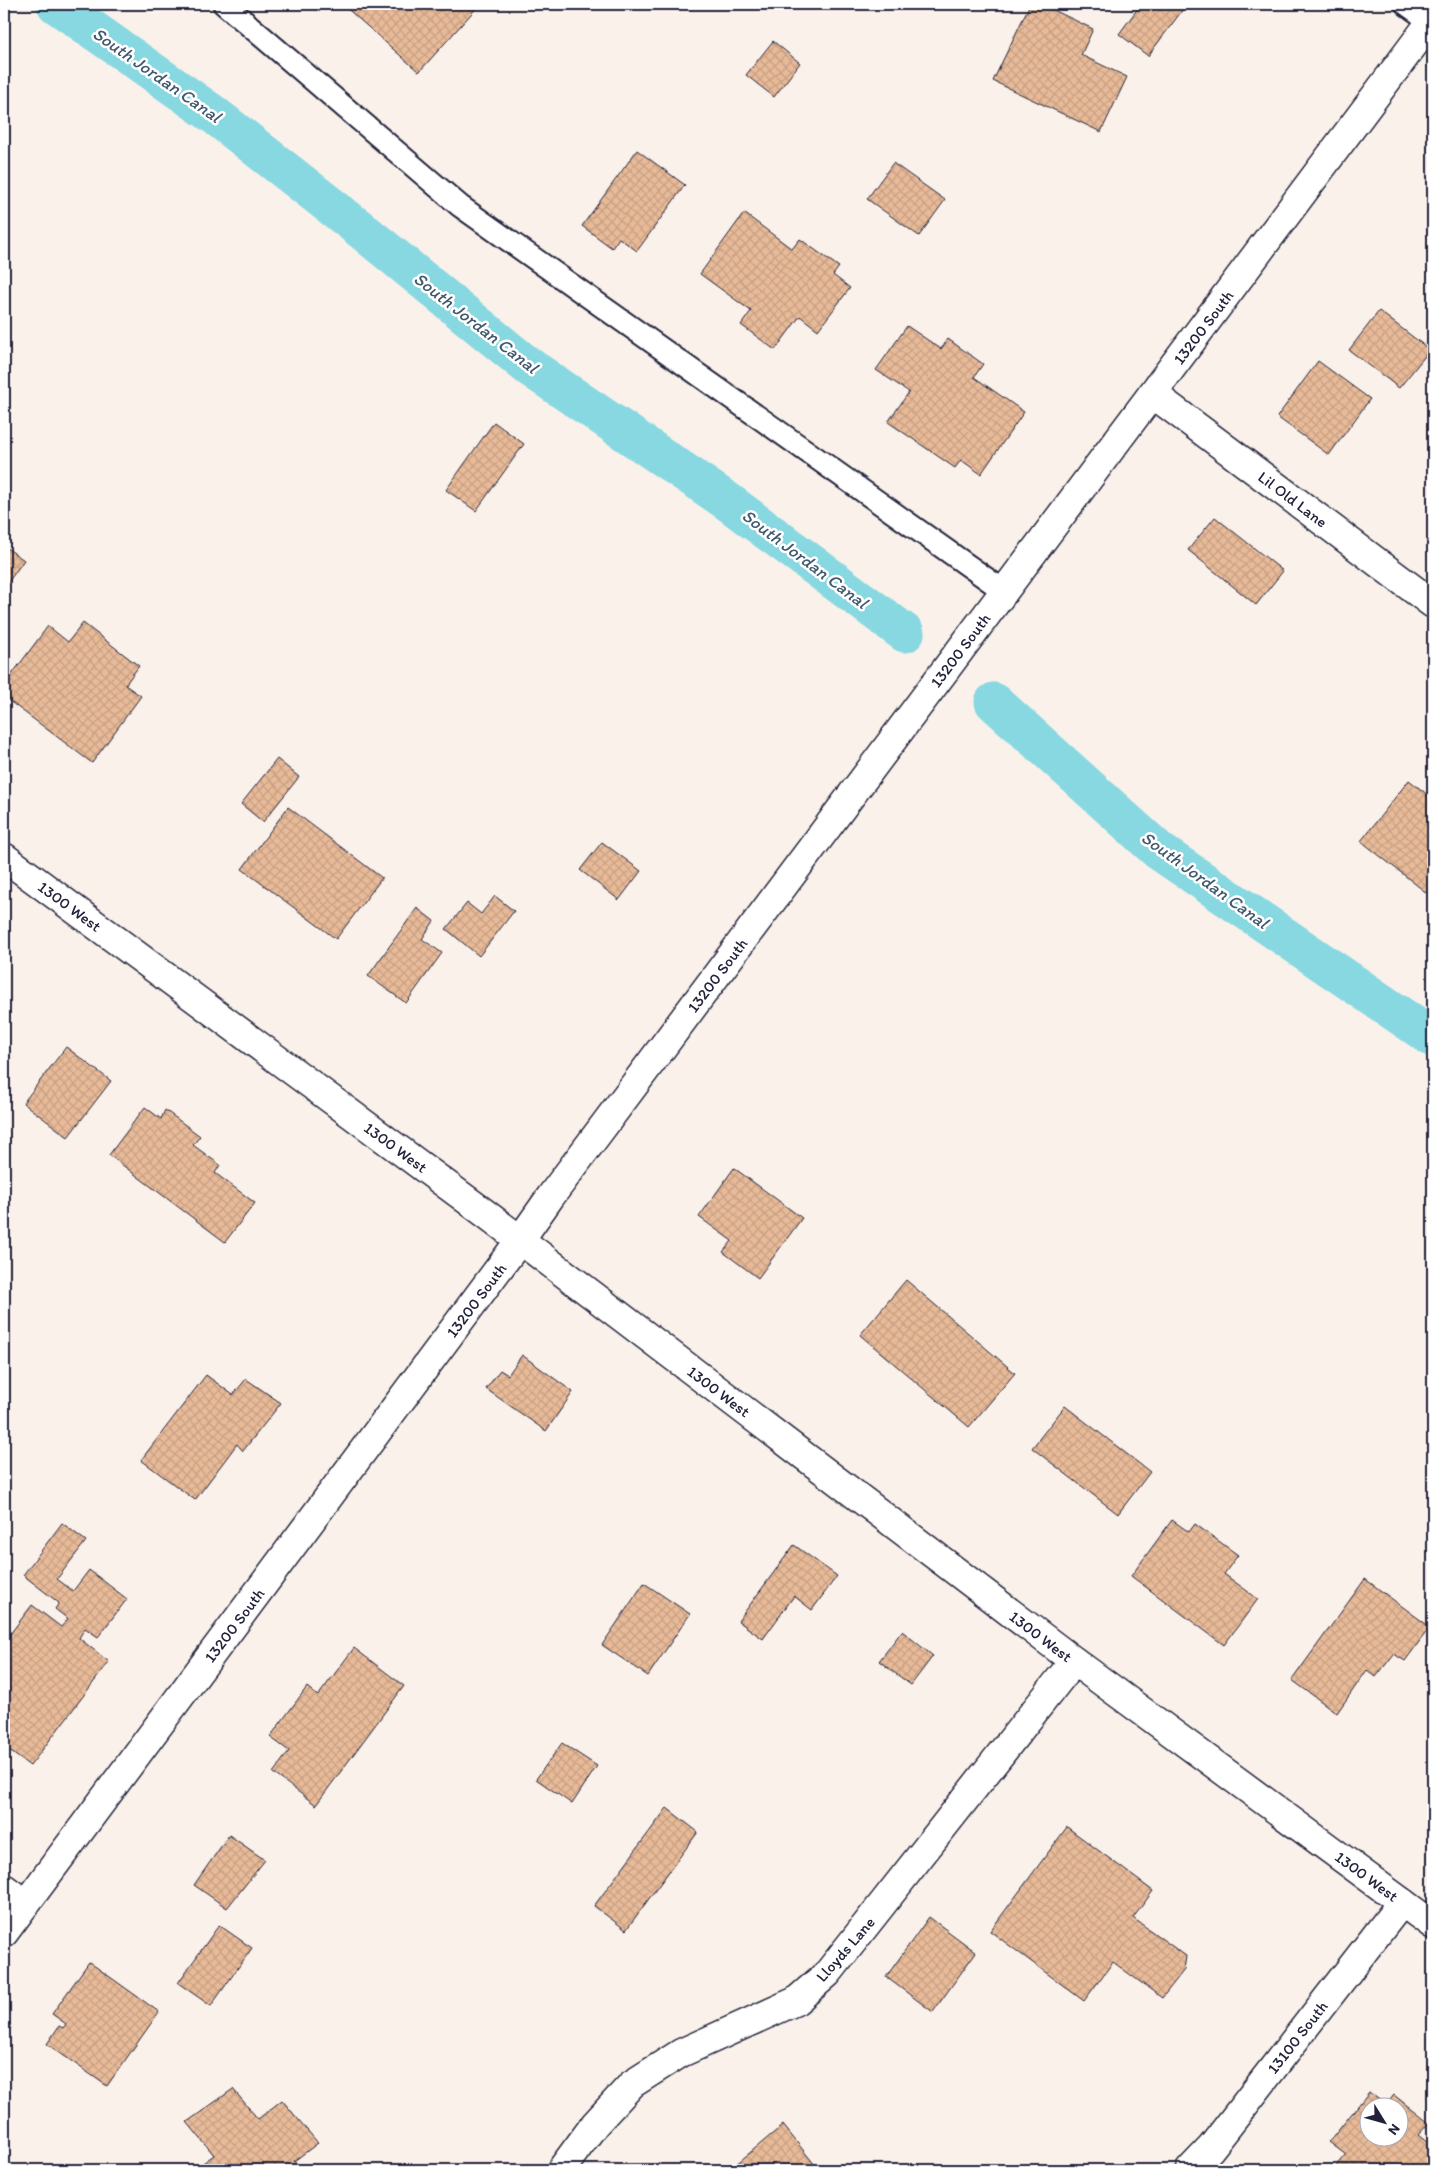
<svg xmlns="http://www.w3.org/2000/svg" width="1437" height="2174" viewBox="0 0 1437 2174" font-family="Itim,sans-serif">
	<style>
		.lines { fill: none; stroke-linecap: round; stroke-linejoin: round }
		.canal { stroke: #87d8e1; stroke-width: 39 }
		.building { fill: url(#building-cross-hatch); stroke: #22223b; fill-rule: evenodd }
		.lane-casing { stroke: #22223b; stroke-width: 25 }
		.street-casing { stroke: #22223b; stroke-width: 31 }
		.secondary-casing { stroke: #22223b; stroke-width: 31 }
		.lane { stroke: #fff; stroke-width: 21 }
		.street { stroke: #fff; stroke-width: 28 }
		.secondary { stroke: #fff; stroke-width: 28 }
		.labels { text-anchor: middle; stroke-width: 5; stroke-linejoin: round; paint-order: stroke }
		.street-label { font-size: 16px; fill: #22223b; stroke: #fff }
		.water-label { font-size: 18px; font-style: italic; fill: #40596d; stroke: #fff }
	</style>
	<defs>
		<pattern id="building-cross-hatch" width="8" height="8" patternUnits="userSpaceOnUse" patternTransform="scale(1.25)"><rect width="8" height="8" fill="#e8ba98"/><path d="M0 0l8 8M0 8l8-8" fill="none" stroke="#c7a084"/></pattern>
	</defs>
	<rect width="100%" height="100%" fill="#faf1ea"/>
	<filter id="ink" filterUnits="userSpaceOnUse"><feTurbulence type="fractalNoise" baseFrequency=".02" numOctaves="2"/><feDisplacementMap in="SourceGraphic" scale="10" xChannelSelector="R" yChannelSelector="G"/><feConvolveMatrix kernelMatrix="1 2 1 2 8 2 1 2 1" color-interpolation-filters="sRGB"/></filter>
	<g filter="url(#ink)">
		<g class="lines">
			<path class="canal" d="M 56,4 L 213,114 L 364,232 L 528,366 L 727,501 L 905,633
				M 994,702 L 1159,851 L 1433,1038"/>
		</g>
		<path class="building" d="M 342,4 L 480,4 L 419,72 Z
			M 1030,4 L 1041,4 L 1093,29 L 1081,55 L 1127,77 L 1101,132 L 993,81 Z
			M 1141,4 L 1187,4 L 1148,56 L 1119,34 Z
			M 773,41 L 800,63 L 774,97 L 746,75 Z
			M 637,150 L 685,185 L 637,251 L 619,238 L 612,248 L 582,226 Z
			M 893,163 L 945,200 L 919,236 L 867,199 Z
			M 744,213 L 792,249 L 800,239 L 839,267 L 833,275 L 850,288 L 818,330 L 800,316 L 775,350 L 741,325 L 751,311 L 700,274 Z
			M 1379,311 L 1430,350 L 1399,388 L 1349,350 Z
			M 907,326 L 941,349 L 948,339 L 983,364 L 974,377 L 1024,412 L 981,474 L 961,460 L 955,468 L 888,422 L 909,392 L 876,370 Z
			M 1318,361 L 1370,399 L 1329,455 L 1277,417 Z
			M 494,422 L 524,444 L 476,511 L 446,490 Z
			M 1215,517 L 1283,571 L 1256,605 L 1188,550 Z
			M 4,546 L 24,560 L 4,588 Z
			M 83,623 L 139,666 L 125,685 L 141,696 L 92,763 L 4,697 L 4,685 L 48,626 L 68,642 Z
			M 277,759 L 299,777 L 263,822 L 241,804 Z
			M 1409,780 L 1433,799 L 1433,898 L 1361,841 Z
			M 288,807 L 382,878 L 336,939 L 242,869 Z
			M 602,842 L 641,871 L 619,900 L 580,870 Z
			M 495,896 L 514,911 L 479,956 L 446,929 L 467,903 L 481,914 Z
			M 417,908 L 434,921 L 422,939 L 442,953 L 406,1003 L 368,976 Z
			M 66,1047 L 111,1081 L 68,1137 L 23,1103 Z
			M 145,1107 L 161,1119 L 165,1110 L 200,1136 L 193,1145 L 220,1165 L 215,1173 L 255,1203 L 225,1242 L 109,1155 Z
			M 734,1168 L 802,1218 L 758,1278 L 723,1252 L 732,1241 L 699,1217 Z
			M 906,1280 L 1015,1373 L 969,1427 L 860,1335 Z
			M 522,1355 L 573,1392 L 546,1431 L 486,1389 L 500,1370 L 508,1375 Z
			M 206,1375 L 233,1395 L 246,1379 L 281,1403 L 243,1451 L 237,1444 L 195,1500 L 141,1460 Z
			M 1065,1406 L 1150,1472 L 1118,1514 L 1032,1448 Z
			M 1172,1520 L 1189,1532 L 1195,1524 L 1238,1555 L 1224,1574 L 1258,1599 L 1224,1645 L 1131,1576 Z
			M 62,1523 L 86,1541 L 57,1579 L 73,1591 L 89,1570 L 127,1599 L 98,1637 L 85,1628 L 79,1638 L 109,1662 L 30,1766 L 4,1747 L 4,1642 L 32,1605 L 61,1627 L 68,1619 L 55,1609 L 59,1603 L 23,1575 Z
			M 794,1545 L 837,1576 L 812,1610 L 794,1596 L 763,1639 L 738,1621 Z
			M 1365,1579 L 1430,1627 L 1405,1661 L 1394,1654 L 1376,1677 L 1367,1670 L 1337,1713 L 1292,1680 Z
			M 644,1583 L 690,1614 L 648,1676 L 602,1645 Z
			M 902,1631 L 933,1656 L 911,1685 L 879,1661 Z
			M 354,1648 L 404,1686 L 316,1805 L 273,1773 L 289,1751 L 270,1737 L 307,1687 L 318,1696 Z
			M 562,1743 L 597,1766 L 572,1804 L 536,1779 Z
			M 667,1808 L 698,1832 L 626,1930 L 594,1906 Z
			M 1067,1827 L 1153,1891 L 1133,1918 L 1186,1956 L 1184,1970 L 1162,1998 L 1113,1962 L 1084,2001 L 990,1931 Z
			M 229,1835 L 265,1860 L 227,1908 L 194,1885 Z
			M 929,1917 L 976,1952 L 933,2012 L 886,1977 Z
			M 219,1925 L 252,1948 L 211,2006 L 178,1983 Z
			M 89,1962 L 159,2012 L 107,2086 L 47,2044 L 59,2026 L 63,2028 L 66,2024 L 52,2014 Z
			M 233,2089 L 258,2119 L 282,2100 L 318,2143 L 294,2161 L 301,2170 L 193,2170 L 214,2155 L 187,2122 Z
			M 1369,2092 L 1386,2105 L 1394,2095 L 1429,2123 L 1418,2135 L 1433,2147 L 1433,2170 L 1341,2170 L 1336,2167 L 1346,2155 L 1329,2142 ZM 1370,2106 L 1400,2106 L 1400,2136 L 1370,2136 Z
			M 783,2125 L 819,2170 L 738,2170 L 734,2166 Z"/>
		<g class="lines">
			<g class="lane-casing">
				<path id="lane" d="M 224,4 L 460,206 L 1004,591
					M 1406,4 L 1431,22"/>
			</g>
			<g class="street-casing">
				<path id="street" d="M 1153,394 L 1433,604
					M 4,1888 L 26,1904
					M 4,1933 L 520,1240
					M 561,2170 L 595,2124 L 632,2084 L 681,2053 L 796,2001 L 828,1973 L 1074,1661
					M 1190,2170 L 1211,2148 L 1402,1902"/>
			</g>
			<g class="secondary-casing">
				<path id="secondary" d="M 4,857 L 486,1214 L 1074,1661 L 1433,1925
					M 520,1240 L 551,1196 L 1433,19"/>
			</g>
			<use href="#lane" class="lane"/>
			<use href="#street" class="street"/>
			<use href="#secondary" class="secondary"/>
		</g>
	</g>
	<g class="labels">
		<g class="street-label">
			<text transform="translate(1203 327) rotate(-53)" y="6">13200 South</text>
			<text transform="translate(1293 499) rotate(37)" y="6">Lil Old Lane</text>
			<text transform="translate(960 650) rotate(-53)" y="6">13200 South</text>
			<text transform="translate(70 906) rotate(36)" y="6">1300 West</text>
			<text transform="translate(717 975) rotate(-53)" y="6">13200 South</text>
			<text transform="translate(396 1147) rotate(36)" y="6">1300 West</text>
			<text transform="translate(476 1300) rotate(-53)" y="6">13200 South</text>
			<text transform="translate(719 1391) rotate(37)" y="6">1300 West</text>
			<text transform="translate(234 1625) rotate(-53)" y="6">13200 South</text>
			<text transform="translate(1041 1636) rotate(37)" y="6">1300 West</text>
			<text transform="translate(1367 1876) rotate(36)" y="6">1300 West</text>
			<text transform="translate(845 1949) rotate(-49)" y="6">Lloyds Lane</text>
			<text transform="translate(1297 2037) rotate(-52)" y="6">13100 South</text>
		</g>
		<g class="water-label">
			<text transform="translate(157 75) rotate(35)" y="6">South Jordan Canal</text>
			<text transform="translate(476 323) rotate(38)" y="6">South Jordan Canal</text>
			<text transform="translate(805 559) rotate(37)" y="6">South Jordan Canal</text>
			<text transform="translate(1205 880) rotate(36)" y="6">South Jordan Canal</text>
		</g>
	</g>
	<rect width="1437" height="2174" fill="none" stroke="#fff" stroke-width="20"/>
	<rect x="10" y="10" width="1417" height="2154" fill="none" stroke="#22223b" stroke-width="2" filter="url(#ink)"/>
	<g transform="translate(1384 2122) rotate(127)"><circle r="24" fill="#ffffff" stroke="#a7a7b1"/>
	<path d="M0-4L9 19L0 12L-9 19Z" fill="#22223b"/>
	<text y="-8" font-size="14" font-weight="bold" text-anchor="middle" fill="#22223b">N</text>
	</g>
</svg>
